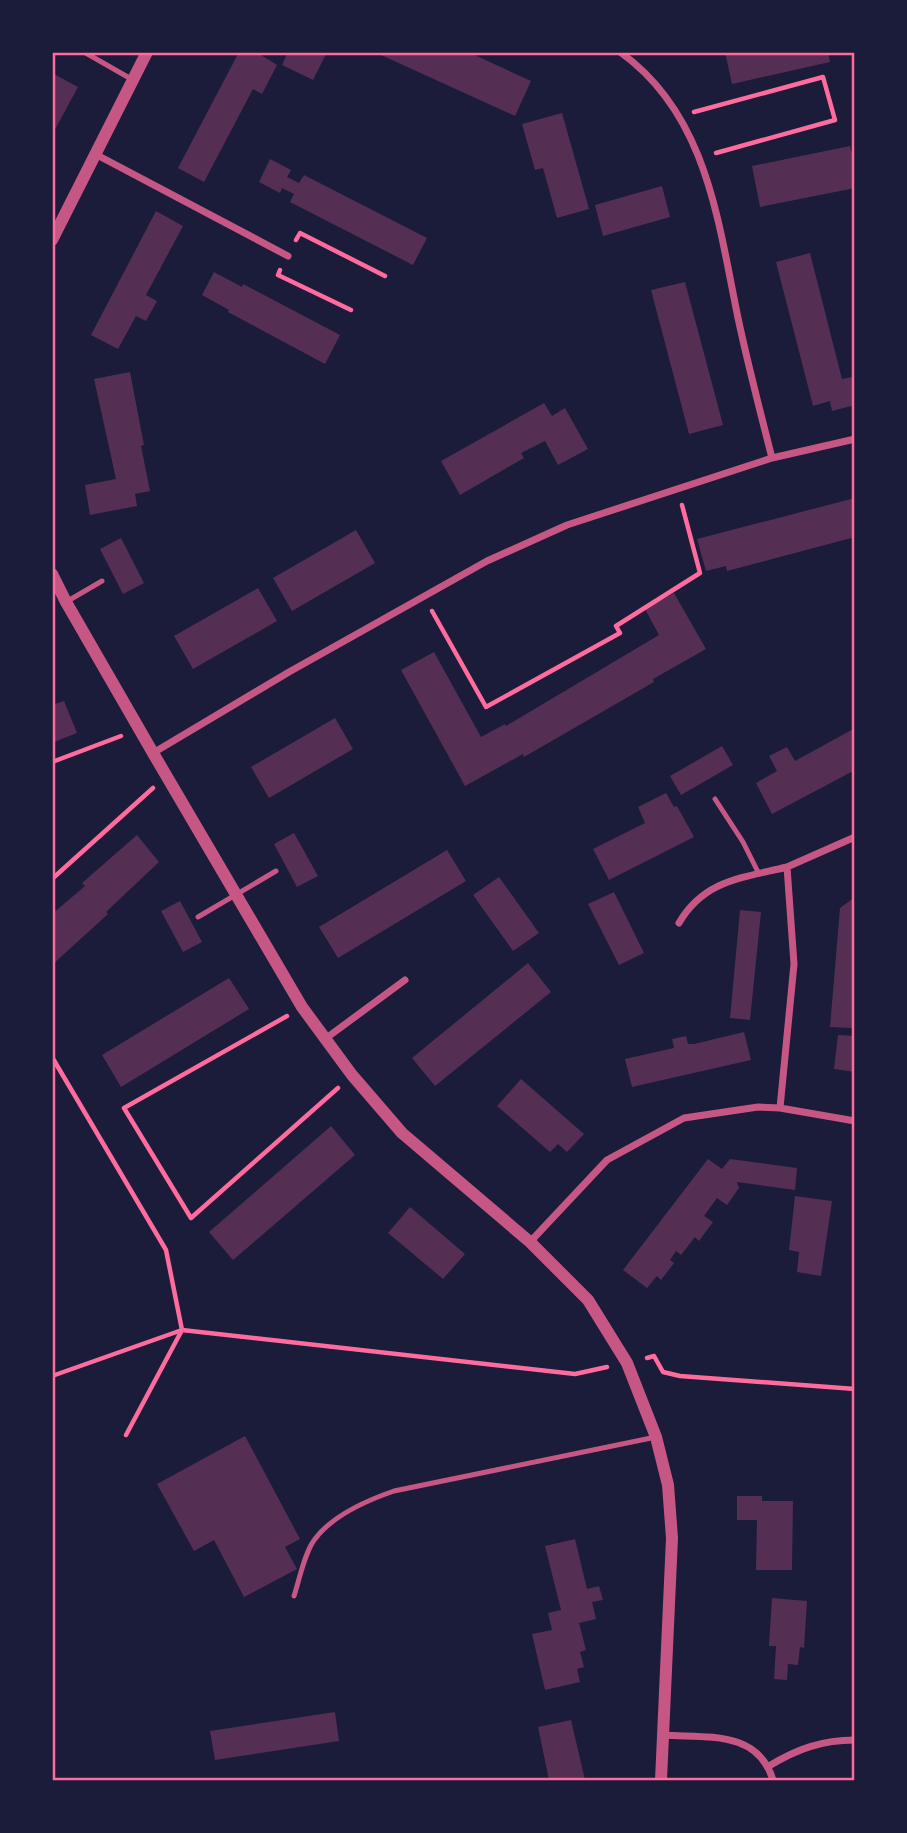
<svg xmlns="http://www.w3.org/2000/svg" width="907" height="1833" viewBox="0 0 907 1833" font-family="'Open Sans',sans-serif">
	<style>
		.building { fill: #542f53 }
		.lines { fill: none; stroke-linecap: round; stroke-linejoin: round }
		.path { stroke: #ff6b9d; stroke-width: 4.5 }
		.service { stroke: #c65784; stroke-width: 5 }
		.minor { stroke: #c65784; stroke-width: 7 }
		.tertiary { stroke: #c65784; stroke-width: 12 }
		.neatline { fill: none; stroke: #ff6b9d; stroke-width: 2.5 }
	</style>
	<rect width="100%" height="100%" fill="#1b1b3a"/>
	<path class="building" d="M 239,52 L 256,52 L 277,65 L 262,94 L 253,89 L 204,182 L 178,168 Z
		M 288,52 L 327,52 L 313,80 L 282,65 Z
		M 382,52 L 468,52 L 531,81 L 515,116 L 381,55 Z
		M 725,52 L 828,52 L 830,62 L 732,84 Z
		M 52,73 L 78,87 L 52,135 Z
		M 562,113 L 589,209 L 557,218 L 543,168 L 535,170 L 522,124 Z
		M 850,146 L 855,166 L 855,188 L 760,207 L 752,166 Z
		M 270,159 L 291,170 L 287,177 L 299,183 L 304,175 L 427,238 L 413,265 L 290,202 L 294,194 L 282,188 L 280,193 L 259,182 Z
		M 662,186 L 670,217 L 603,236 L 595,205 Z
		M 156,211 L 183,226 L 146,295 L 157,301 L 146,321 L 136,316 L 118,349 L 91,335 Z
		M 810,253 L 842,379 L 852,377 L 855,385 L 855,405 L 832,411 L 830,401 L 813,406 L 776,262 Z
		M 214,272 L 242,287 L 243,284 L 340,335 L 325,364 L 228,312 L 229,310 L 202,295 Z
		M 685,282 L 723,425 L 689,434 L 651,290 Z
		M 130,372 L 144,445 L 141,446 L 150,491 L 135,494 L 137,506 L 90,515 L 85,485 L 116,479 L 94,379 Z
		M 544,403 L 552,416 L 565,408 L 588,449 L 558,465 L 545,441 L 521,453 L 524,458 L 460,495 L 441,461 Z
		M 855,498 L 855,537 L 727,571 L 726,566 L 706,571 L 697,539 Z
		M 356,530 L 375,563 L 292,611 L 273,578 Z
		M 121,538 L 144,583 L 123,594 L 100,549 Z
		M 258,588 L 277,621 L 193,669 L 174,636 Z
		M 674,593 L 706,649 L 653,679 L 654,682 L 524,757 L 523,754 L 465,786 L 401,670 L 434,652 L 481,737 L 505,724 L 506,726 L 659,635 L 645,609 Z
		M 64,701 L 77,733 L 54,742 L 52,705 Z
		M 335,718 L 353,749 L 269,798 L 251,767 Z
		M 855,728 L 855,770 L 772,814 L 756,783 L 777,771 L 769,756 L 787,747 L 795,761 Z
		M 722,746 L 733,765 L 681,795 L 670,776 Z
		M 666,793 L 674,807 L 677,806 L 694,837 L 609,880 L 593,849 L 645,823 L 638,807 Z
		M 294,833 L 318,876 L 297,887 L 274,844 Z
		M 137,835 L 159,862 L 106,912 L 108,914 L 52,965 L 52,914 L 85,886 L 82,883 Z
		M 447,850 L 466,881 L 338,958 L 319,927 Z
		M 499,877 L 539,933 L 513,951 L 473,895 Z
		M 614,892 L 644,953 L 619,965 L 588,904 Z
		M 855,897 L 853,1028 L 830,1027 L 840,908 Z
		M 180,901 L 202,942 L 183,952 L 161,911 Z
		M 740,910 L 761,912 L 750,1020 L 730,1018 Z
		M 528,963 L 551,992 L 435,1086 L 412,1058 Z
		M 229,978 L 249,1009 L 121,1087 L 102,1055 Z
		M 744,1032 L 751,1060 L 632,1087 L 625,1059 L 674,1048 L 672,1039 L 686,1036 L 688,1044 L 694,1044 Z
		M 838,1035 L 855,1036 L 855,1072 L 834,1069 Z
		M 521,1079 L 584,1134 L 567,1152 L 558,1144 L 550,1152 L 497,1106 Z
		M 331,1126 L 355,1155 L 233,1260 L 209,1232 Z
		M 708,1159 L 722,1169 L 730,1159 L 797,1168 L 795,1190 L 737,1182 L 739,1188 L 727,1205 L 717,1198 L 704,1216 L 713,1222 L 699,1241 L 695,1237 L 681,1255 L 676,1251 L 670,1260 L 674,1263 L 661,1280 L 657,1276 L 647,1288 L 623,1270 Z
		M 795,1196 L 832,1201 L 821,1276 L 797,1272 L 799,1252 L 789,1250 Z
		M 410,1207 L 465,1254 L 443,1279 L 388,1233 Z
		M 245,1436 L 300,1539 L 285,1547 L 297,1569 L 244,1597 L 214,1540 L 194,1551 L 157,1484 Z
		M 737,1496 L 762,1496 L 762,1501 L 793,1501 L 792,1570 L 756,1570 L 757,1520 L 737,1520 Z
		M 575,1539 L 587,1589 L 599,1586 L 603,1600 L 592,1602 L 596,1619 L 579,1623 L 586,1650 L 580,1652 L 584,1667 L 577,1669 L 580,1682 L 545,1690 L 532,1634 L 552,1630 L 548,1613 L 561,1610 L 545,1546 Z
		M 772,1598 L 807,1601 L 804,1648 L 800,1647 L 798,1665 L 788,1664 L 787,1680 L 774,1679 L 776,1646 L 769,1646 Z
		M 335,1712 L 339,1741 L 215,1760 L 210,1731 Z
		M 571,1720 L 585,1780 L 549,1780 L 538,1727 Z"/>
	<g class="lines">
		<path class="path" d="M 694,112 L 823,77 L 835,120 L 716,153
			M 296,240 L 300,233 L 385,276
			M 280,270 L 278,275 L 351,310
			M 432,611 L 486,707 L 620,633 L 616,626 L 700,573 L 682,505
			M 52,762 L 121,736
			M 52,879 L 153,788
			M 287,1016 L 124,1108 L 191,1218 L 338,1088
			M 52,1057 L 166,1250 L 182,1330 L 126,1435
			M 647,1358 L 654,1356 L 663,1372 L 680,1376 L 855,1389
			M 52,1376 L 182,1330 L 575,1374 L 607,1367"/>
		<path class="service" d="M 84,52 L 133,80
			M 66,602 L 102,581
			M 715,799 L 743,842 L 759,874
			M 198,917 L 276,871
			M 294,1596 C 299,1581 305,1551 315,1539 C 332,1516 368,1500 394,1491 L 656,1437"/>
		<path class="minor" d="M 620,52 C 707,114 718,221 738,318 C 748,365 760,411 772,458
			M 97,155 L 288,256
			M 153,753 L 289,672 L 487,561 L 567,525 L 772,458 L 855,439
			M 679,923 C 704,880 742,878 787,867
			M 325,1039 L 405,980
			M 780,1108 L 794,964 L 787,867 L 855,837
			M 530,1242 L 607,1160 L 684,1118 L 758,1107 L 780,1108 L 855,1121
			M 664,1735 C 707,1738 758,1730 773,1780
			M 769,1766 C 797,1749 822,1740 855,1740"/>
		<path class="tertiary" d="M 52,240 L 147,52
			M 52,574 L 66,602 L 153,753 L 302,1007 L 352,1075 L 402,1133 L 530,1242 L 588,1300 L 627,1363 L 656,1437 L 668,1485 L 672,1538 L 661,1780"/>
	</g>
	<rect width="907" height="1833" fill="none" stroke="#1b1b3a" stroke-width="108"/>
	<rect x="54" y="54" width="799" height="1725" class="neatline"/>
</svg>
